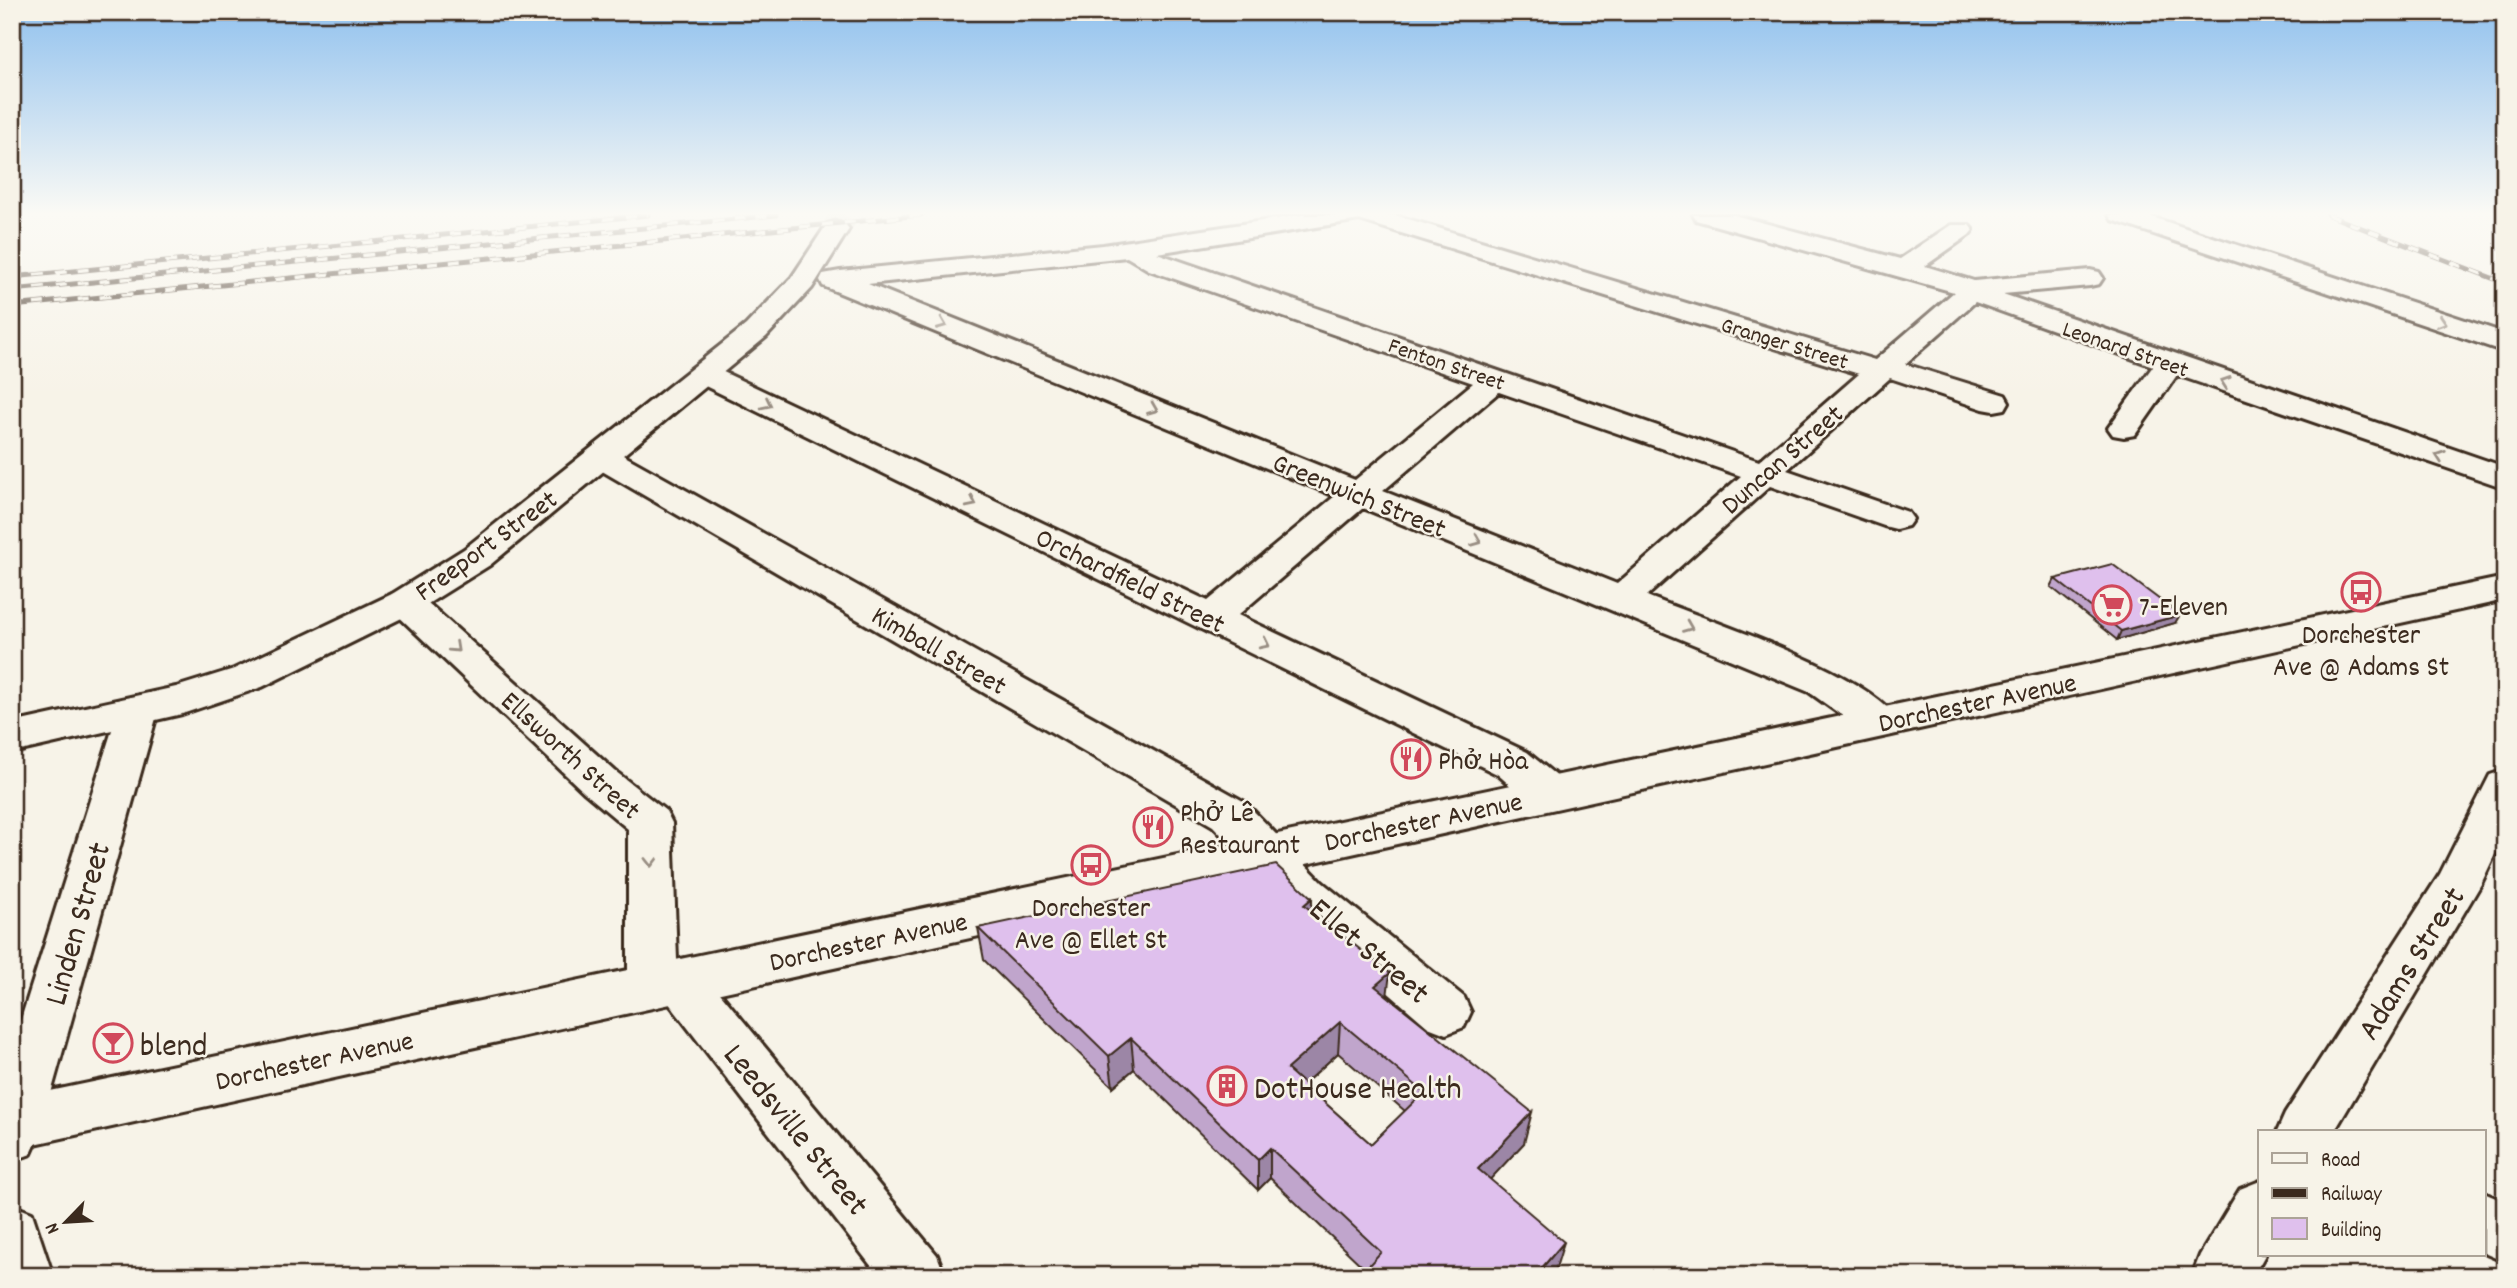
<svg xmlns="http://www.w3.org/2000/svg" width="2517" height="1288" viewBox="0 0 2517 1288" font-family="Dekko,sans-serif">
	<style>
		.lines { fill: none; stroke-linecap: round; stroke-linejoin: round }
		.major-tunnel { stroke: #d1cbc0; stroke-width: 28; stroke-dasharray: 28 14; stroke-linecap: butt }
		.minor-casing { stroke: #3b2a1e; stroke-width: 6 }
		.major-casing { stroke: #3b2a1e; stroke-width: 6 }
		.minor { fill: #f7f3e8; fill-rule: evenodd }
		.major { fill: #f7f3e8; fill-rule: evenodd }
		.rail-casing { stroke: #3b2a1e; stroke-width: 5 }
		.rail { stroke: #f7f3e8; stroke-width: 3.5; stroke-dasharray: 11; stroke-linecap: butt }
		.wall { fill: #c0a5cc; stroke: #3b2a1e; stroke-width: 2; fill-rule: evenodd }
		.shaded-wall { fill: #9c86a6; stroke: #3b2a1e; stroke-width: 2 }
		.building { fill: #dfc0ed; stroke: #3b2a1e; stroke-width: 2; fill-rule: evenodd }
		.oneway { stroke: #998e83 }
		.labels { text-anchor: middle; stroke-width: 5; stroke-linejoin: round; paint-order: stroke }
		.far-street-label { font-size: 23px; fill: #3b2a1e; stroke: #f7f3e8 }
		.street-label { font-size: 28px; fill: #3b2a1e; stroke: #f7f3e8 }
		.poi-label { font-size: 28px; fill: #3b2a1e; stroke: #f7f3e8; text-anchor: start }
		.near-street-label { font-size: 33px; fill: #3b2a1e; stroke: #f7f3e8 }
		.near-poi-label { font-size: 33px; fill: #3b2a1e; stroke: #f7f3e8; text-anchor: start }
	</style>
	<rect width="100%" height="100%" fill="#f7f3e8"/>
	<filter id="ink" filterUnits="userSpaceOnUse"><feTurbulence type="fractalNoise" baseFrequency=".0143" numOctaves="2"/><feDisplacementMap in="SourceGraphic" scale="14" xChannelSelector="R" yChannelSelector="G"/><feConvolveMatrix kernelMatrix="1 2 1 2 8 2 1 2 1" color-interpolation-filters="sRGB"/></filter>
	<g filter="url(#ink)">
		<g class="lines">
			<path class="major-tunnel" d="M 836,229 L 844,215"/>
			<g class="minor-casing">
				<path id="minor" d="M 1301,215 L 1395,215 L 1875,360 L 1954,292 L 1696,220 L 1693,215 L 1734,215 L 1900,259 L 1951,225 L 1969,225 L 1973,230 L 1969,235 L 1925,266 L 1974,281 L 2090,270 L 2099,272 L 2103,278 L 2099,284 L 2090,286 L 2003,294 L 2505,467 L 2505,488 L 2177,375 L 2135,435 L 2124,437 L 2113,435 L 2108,428 L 2153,366 L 1975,302 L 1905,364 L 2005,395 L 2009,402 L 2005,409 L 1994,411 L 1983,409 L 1890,378 L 1787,470 L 1908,512 L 1913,519 L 1908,526 L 1896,529 L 1884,526 L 1770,486 L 1647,596 C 1706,620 1870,672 1899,722 L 1893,732 L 1879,736 L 1865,732 L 1809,692 L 1363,508 L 1238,615 L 1527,752 L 1564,782 L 1571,793 L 1564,804 C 1534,814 1519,792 1497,774 L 695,381 L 691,375 L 695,369 L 706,366 L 717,369 L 1208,601 L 1335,496 L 823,286 L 820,280 L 823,274 L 840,271 L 1103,245 ZM 1359,220 L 1859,374 L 1759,461 L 1157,253 ZM 1127,257 L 1149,270 L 1473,383 L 1355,480 L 868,284 ZM 1499,392 L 1741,476 L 1617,584 L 1383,491 Z
					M 2109,215 L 2146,215 L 2505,333 L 2505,352 L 2112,220 Z
					M 602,447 L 614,450 L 1245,802 L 1322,882 L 1464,997 L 1471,1012 L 1464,1027 L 1446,1034 L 1428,1027 L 1290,908 L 1213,826 L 590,464 L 586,457 L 590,450 Z
					M 405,590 L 418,594 L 615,771 L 666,811 L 672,823 L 677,960 L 697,965 L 937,1255 L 945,1276 L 879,1276 L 668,1002 L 653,1007 L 636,1001 L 628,986 L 628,829 L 585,793 L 392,610 L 386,602 L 392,594 Z
					M 138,697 L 152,701 L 158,711 L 39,1136 L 31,1154 L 12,1161 L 12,1048 L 118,711 L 124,701 Z
					M 2484,1193 L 2505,1202 L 2505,1262 L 2484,1253 Z
					M 12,1205 L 32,1213 L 53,1276 L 12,1276 Z"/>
			</g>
			<g class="major-casing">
				<path id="major" d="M 836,221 L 845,224 L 849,229 L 812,288 L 766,337 L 490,565 L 418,610 L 262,687 L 182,714 L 12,753 L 12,723 L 176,687 L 234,669 L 392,594 L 464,549 L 746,325 L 792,277 L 827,224 Z
					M 2505,577 L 2505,600 L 12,1149 L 12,1099 Z
					M 2505,770 L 2505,833 L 2481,884 L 2334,1132 L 2277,1132 L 2285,1114 L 2440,874 L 2490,775 Z
					M 2260,1181 L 2260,1255 L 2265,1255 L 2253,1276 L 2192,1276 L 2200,1255 L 2240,1189 Z"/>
			</g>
			<use href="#minor" class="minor"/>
			<use href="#major" class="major"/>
			<g class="rail-casing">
				<path id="rail" d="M 2328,215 L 2505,283
					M 12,277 L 648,215
					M 12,290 L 776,215
					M 12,306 L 921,215"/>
			</g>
			<use href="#rail" class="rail"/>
		</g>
		<path class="wall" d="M 2055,579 L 2175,623 L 2117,640 L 2051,587 Z
			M 1312,898 L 1312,912 L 1387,996 L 1524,1143 L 1490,1179 L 1555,1271 L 1365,1269 L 1270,1178 L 1258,1190 L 1134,1069 L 1113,1087 L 984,960 L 978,928 ZM 1338,1053 L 1405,1111 L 1371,1144 L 1304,1084 Z"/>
		<path class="shaded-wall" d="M 2180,615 L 2175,623 L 2117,640 L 2121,631 Z
			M 1312,898 L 1311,930 L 1304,905 Z
			M 1390,973 L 1386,1005 L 1375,986 Z
			M 1340,1022 L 1338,1053 L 1286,1100 L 1287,1069 Z
			M 1131,1038 L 1134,1069 L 1113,1087 L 1109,1056 Z
			M 1532,1112 L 1524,1143 L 1472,1199 L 1478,1169 Z
			M 1270,1148 L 1270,1178 L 1258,1190 L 1258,1160 Z
			M 1564,1242 L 1555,1271 L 1551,1276 L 1535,1276 Z"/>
		<path class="building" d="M 2112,564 L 2180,615 L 2121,631 L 2055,579 Z
			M 1276,865 L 1312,898 L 1304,905 L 1390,973 L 1375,986 L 1532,1112 L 1478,1169 L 1564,1242 L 1535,1276 L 1359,1276 L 1381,1252 L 1270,1148 L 1258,1160 L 1131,1038 L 1109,1056 L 978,928 ZM 1340,1022 L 1424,1092 L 1371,1144 L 1287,1069 Z"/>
		<defs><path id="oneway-chevron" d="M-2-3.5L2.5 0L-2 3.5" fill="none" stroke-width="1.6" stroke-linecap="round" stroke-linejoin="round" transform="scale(1.75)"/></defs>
		<g class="oneway">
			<use href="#oneway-chevron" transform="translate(2442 322) rotate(18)"/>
			<use href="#oneway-chevron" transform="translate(942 324) rotate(22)"/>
			<use href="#oneway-chevron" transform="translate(2225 382) rotate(-161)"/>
			<use href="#oneway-chevron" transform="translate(767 404) rotate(26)"/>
			<use href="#oneway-chevron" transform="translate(1153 409) rotate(22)"/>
			<use href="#oneway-chevron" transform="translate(2440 456) rotate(-161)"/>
			<use href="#oneway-chevron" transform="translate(972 503) rotate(26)"/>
			<use href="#oneway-chevron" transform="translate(1477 541) rotate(22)"/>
			<use href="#oneway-chevron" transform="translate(1688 627) rotate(22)"/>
			<use href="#oneway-chevron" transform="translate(1265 644) rotate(26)"/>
			<use href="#oneway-chevron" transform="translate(455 648) rotate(43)"/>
			<use href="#oneway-chevron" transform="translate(651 862) rotate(90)"/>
		</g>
	</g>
	<linearGradient id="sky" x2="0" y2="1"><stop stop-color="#90c1ee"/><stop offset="0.54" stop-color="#fbfaf5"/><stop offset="1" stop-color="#fbfaf5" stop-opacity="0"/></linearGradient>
	<rect width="2517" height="395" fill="url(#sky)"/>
	<defs>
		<g id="bus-ring" transform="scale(2.0125)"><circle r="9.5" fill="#f7f3e8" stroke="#d1495b" stroke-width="1.5"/><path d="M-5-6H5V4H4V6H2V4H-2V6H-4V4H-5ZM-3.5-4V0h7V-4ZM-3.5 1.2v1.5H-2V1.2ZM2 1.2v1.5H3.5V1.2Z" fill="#d1495b"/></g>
		<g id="supermarket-ring" transform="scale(2.0125)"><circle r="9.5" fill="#f7f3e8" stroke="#d1495b" stroke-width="1.5"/><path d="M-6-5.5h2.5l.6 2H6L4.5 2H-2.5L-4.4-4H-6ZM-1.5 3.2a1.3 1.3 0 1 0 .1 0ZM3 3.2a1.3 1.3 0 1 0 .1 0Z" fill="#d1495b"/></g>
		<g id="restaurant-ring" transform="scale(2.0125)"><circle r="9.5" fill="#f7f3e8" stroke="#d1495b" stroke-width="1.5"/><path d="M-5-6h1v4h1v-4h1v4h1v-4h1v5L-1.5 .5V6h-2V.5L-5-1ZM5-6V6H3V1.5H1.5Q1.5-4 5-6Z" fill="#d1495b"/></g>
		<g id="bar-ring" transform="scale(2.0125)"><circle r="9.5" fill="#f7f3e8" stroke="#d1495b" stroke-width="1.5"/><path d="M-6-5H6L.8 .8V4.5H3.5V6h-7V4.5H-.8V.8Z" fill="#d1495b"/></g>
		<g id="building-ring" transform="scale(2.0125)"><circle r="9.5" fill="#f7f3e8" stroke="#d1495b" stroke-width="1.5"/><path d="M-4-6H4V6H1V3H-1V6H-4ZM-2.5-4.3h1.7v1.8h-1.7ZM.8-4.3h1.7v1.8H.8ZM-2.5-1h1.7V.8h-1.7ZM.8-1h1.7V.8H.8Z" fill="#d1495b"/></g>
	</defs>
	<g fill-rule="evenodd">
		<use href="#bus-ring" x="2361" y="592"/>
		<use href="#supermarket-ring" x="2112" y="605"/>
		<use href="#restaurant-ring" x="1411" y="759"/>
		<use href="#restaurant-ring" x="1153" y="827"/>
		<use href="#bus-ring" x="1091" y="865"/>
		<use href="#bar-ring" x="113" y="1043"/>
		<use href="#building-ring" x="1227" y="1086"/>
	</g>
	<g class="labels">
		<g class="far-street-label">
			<text transform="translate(1785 342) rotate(17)" y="8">Granger Street</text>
			<text transform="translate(2126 348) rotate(19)" y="8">Leonard Street</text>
			<text transform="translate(1447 363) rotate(19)" y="8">Fenton Street</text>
		</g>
		<g class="street-label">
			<text transform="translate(1781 458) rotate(-41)" y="10">Duncan Street</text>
			<text transform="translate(1360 494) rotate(22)" y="10">Greenwich Street</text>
			<text transform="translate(485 544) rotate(-36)" y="10">Freeport Street</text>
			<text transform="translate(1131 579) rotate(26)" y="10">Orchardfield Street</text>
			<text transform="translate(940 649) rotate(30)" y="10">Kimball Street</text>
			<text transform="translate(1977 701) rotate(-12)" y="10">Dorchester Avenue</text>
			<text transform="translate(572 754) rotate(42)" y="10">Ellsworth Street</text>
			<text transform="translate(1423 820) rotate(-12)" y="10">Dorchester Avenue</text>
			<text transform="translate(868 940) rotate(-12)" y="10">Dorchester Avenue</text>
			<text transform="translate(314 1059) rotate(-12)" y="10">Dorchester Avenue</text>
		</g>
		<g class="poi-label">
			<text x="2139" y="615">7-Eleven</text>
			<text x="2361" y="643" text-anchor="middle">Dorchester<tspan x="2361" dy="32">Ave @ Adams St</tspan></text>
			<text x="1438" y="769">Phở Hòa</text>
			<text x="1180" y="821">Phở Lê<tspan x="1180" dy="32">Restaurant</tspan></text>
			<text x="1091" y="916" text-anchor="middle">Dorchester<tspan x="1091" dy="32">Ave @ Ellet St</tspan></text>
		</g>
		<g class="near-street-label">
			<text transform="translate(75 923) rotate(-74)" y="12">Linden Street</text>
			<text transform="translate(1371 949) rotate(40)" y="12">Ellet Street</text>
			<text transform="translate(2409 962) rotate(-58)" y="12">Adams Street</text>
			<text transform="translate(798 1128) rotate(51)" y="12">Leedsville Street</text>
		</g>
		<g class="near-poi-label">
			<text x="140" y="1055">blend</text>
			<text x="1254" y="1098">DotHouse Health</text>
		</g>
	</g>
	<rect width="2517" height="1288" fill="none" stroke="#f7f3e8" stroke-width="42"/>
	<rect x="21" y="21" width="2475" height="1246" fill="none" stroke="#3b2a1e" stroke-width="2.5" filter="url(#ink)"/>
	<rect x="2258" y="1130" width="228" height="126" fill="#f7f3e8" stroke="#aca397" stroke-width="2"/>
	<rect x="2272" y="1153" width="35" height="10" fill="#f7f3e8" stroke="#aca397" stroke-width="2"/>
	<text x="2321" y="1166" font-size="21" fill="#3b2a1e">Road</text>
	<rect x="2272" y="1188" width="35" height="10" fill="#3b2a1e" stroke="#aca397" stroke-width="2"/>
	<text x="2321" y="1200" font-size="21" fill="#3b2a1e">Railway</text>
	<rect x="2272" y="1218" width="35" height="21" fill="#dfc0ed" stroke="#aca397" stroke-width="2"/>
	<text x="2321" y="1236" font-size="21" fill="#3b2a1e">Building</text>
	<g transform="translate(66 1222) rotate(245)" stroke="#f7f3e8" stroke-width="5" paint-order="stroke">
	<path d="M0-5L12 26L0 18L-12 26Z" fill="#3b2a1e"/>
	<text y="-10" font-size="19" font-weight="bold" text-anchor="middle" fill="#3b2a1e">N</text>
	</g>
</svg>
